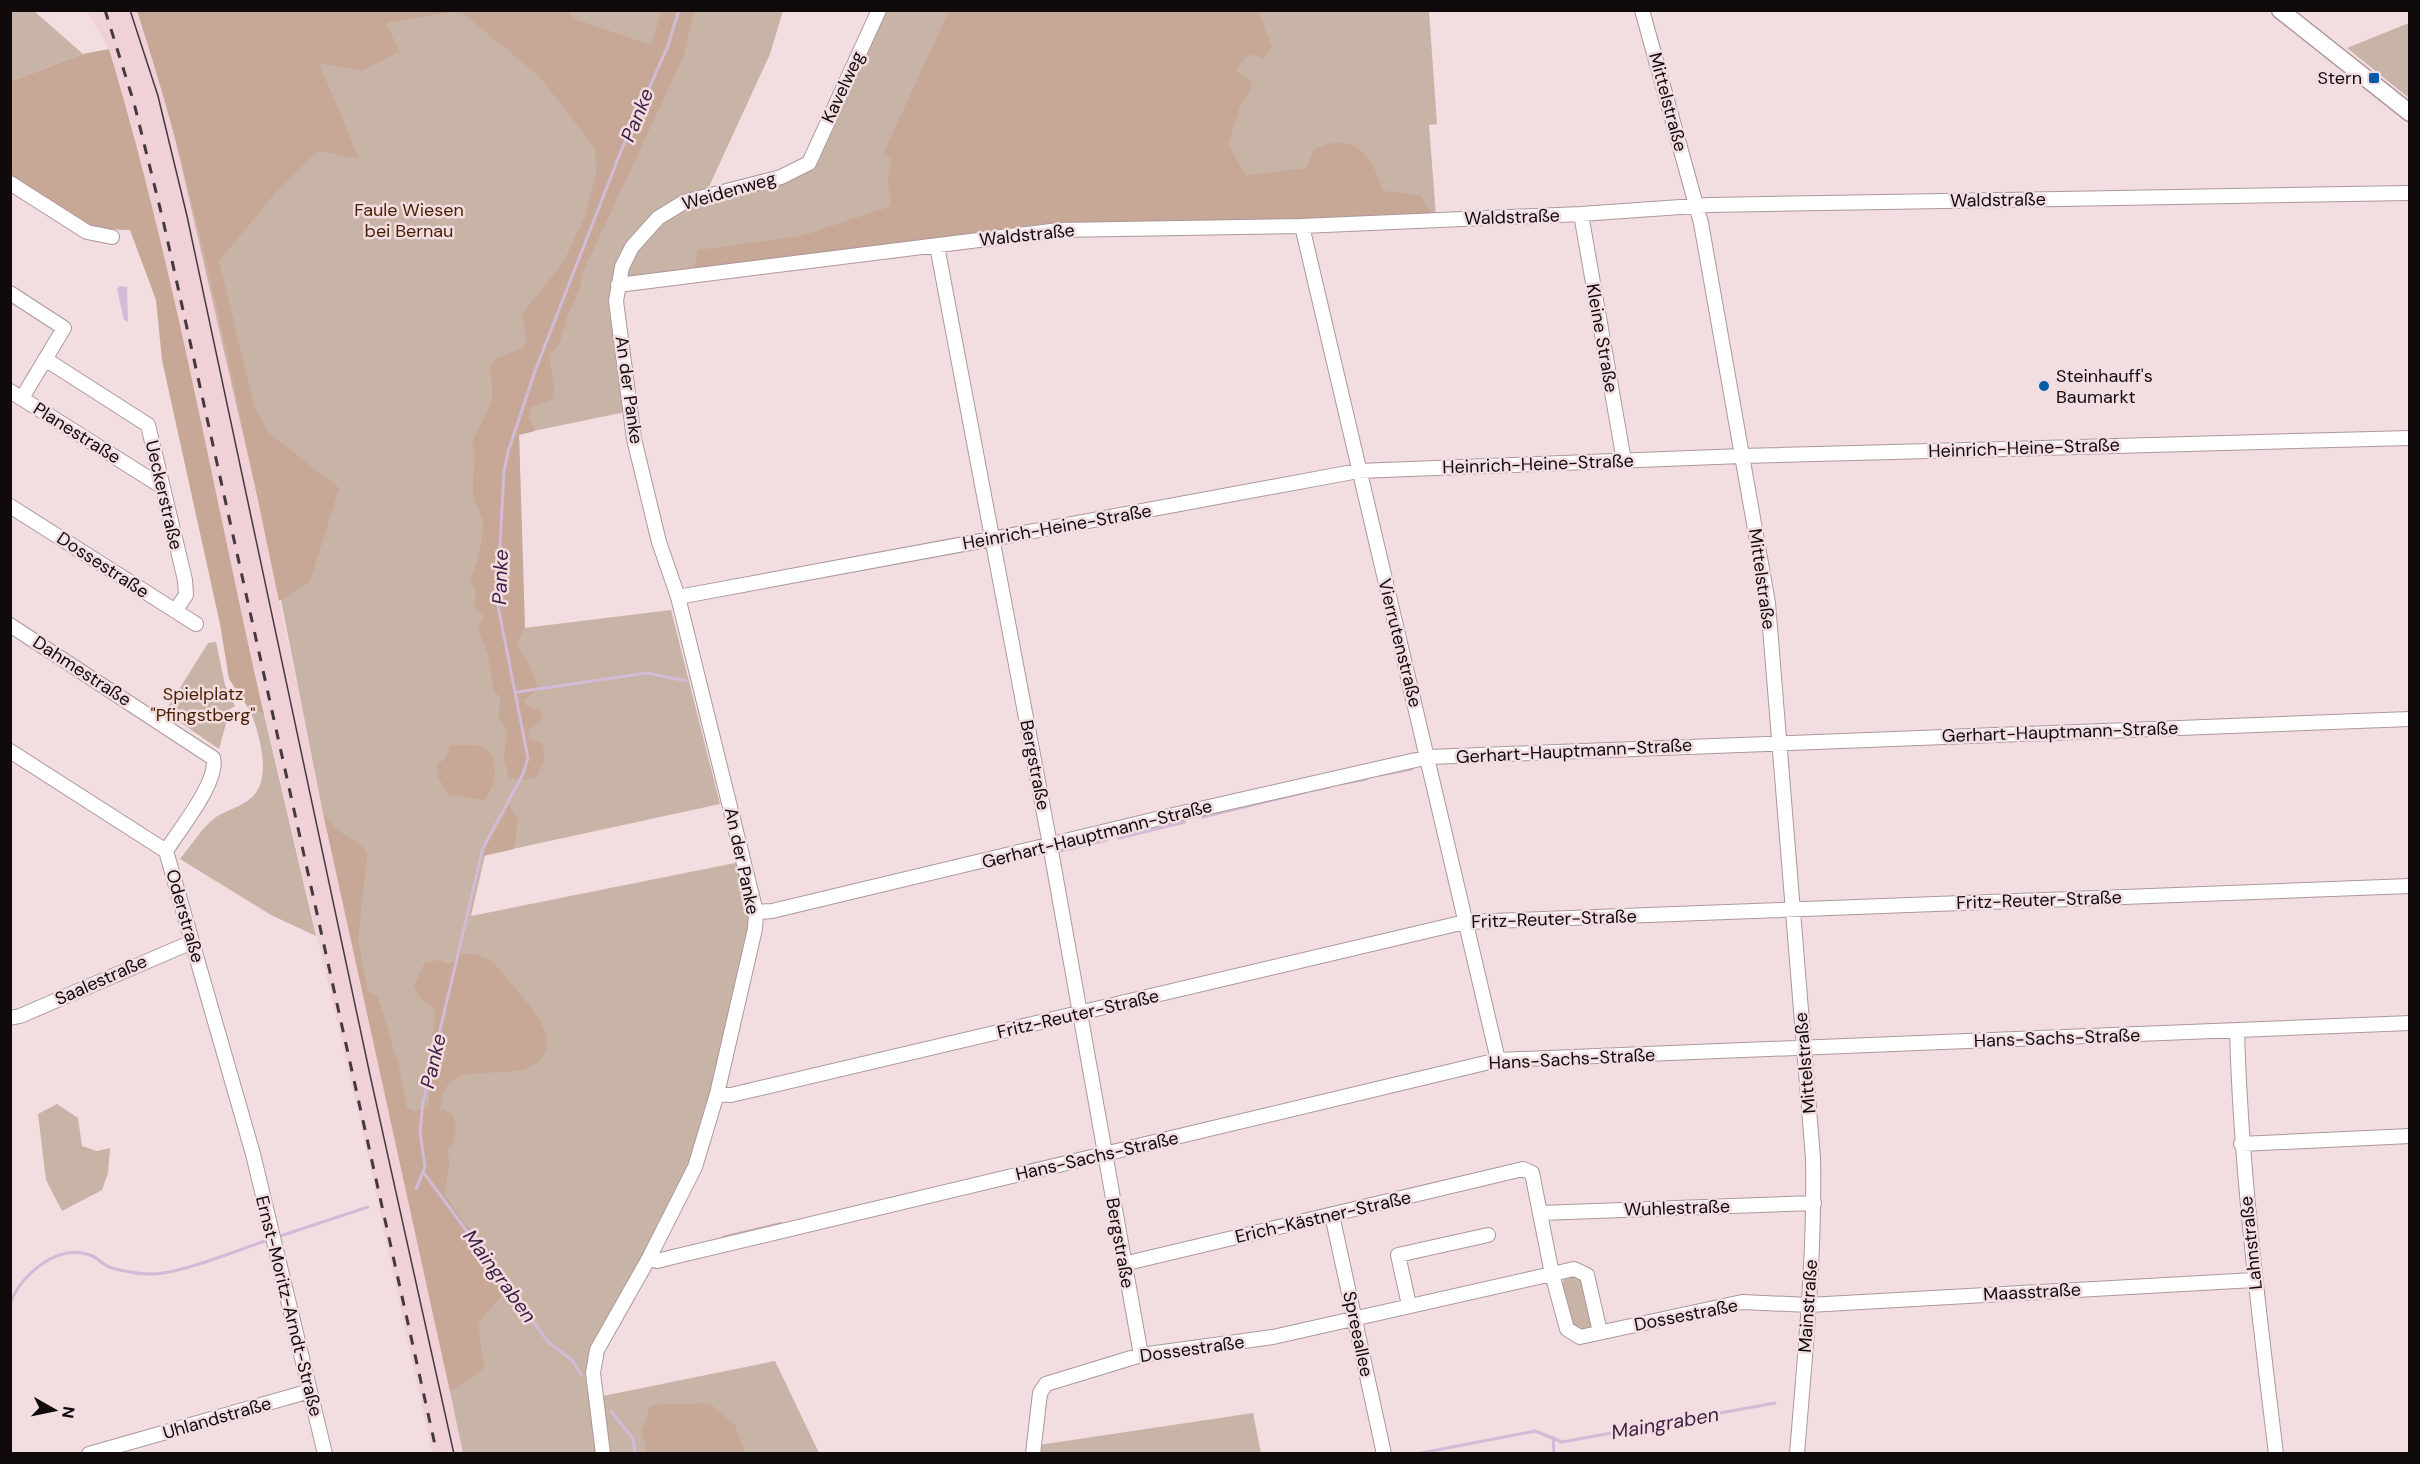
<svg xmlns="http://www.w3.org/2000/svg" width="2420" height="1464" viewBox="0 0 2420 1464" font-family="'DM Sans',sans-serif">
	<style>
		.built { fill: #efd1d7 }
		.green { fill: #c8b3a7 }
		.forest { fill: #c7a795 }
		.water { fill: #d1bbd6 }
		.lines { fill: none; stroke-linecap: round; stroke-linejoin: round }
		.stream { stroke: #d1bbd6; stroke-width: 3 }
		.minor-casing { stroke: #ac989b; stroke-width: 16 }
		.tertiary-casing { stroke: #ac989b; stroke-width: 19 }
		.minor { stroke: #fff; stroke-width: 14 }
		.tertiary { stroke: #fff; stroke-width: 16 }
		.tram { stroke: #443a3c; stroke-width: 1.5 }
		.rail { stroke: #443a3c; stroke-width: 3; stroke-dasharray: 10 10; stroke-linecap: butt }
		.poi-dot { fill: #005ca9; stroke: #f2dde0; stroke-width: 2 }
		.labels { text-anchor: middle; stroke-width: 5; stroke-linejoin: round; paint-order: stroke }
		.poi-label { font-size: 18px; fill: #100a0b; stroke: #f2dde0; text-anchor: end }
		.street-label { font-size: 18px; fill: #100a0b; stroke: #f2dde0 }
		.park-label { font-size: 18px; fill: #491f01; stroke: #f2dde0 }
		.water-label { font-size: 20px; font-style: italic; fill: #3d1e43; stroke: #f2dde0 }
	</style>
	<rect width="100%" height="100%" fill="#f2dde0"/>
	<path class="built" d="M 87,11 L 137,11 L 162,88 L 194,207 L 463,1453 L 432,1453 L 359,1116 L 232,572 L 164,253 L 134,132 L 109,49 Z"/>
	<path class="green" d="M 11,11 L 34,11 L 83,54 L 11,81 Z
		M 138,11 L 783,11 L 770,54 L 707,191 L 810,167 L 882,11 L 1429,11 L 1437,124 L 1429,125 L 1436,216 L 1187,218 L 1059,223 L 615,279 L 625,412 L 519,434 L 524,628 L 671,610 L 720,804 L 485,855 L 471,916 L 740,862 L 750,901 L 750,921 L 713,1099 L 691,1163 L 588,1370 L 586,1383 L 589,1386 L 598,1453 L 463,1453 L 450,1392 L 453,1389 L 328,819 L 323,813 L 281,600 L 163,85 Z
		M 2409,23 L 2409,98 L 2347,48 Z
		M 216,642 L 225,685 L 235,706 L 230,709 L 219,749 L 165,712 L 208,643 Z
		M 249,709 L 264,714 L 316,936 L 271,915 L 180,859 C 191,846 202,827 216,817 C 227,810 243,806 252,797 C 273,779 259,730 249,709 Z
		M 57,1104 L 78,1118 L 82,1146 L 97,1151 L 110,1148 L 108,1173 L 102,1190 L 62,1211 L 46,1180 L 38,1114 Z
		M 781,1222 L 782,1226 L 724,1240 L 722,1236 Z
		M 1572,1274 L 1583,1278 L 1594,1318 L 1592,1327 L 1579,1330 L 1572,1326 L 1561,1287 L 1566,1275 Z
		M 775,1361 L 819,1453 L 609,1453 L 603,1396 Z
		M 1253,1413 L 1261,1453 L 1038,1454 L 1039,1445 Z"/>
	<path class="forest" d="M 137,11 L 456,11 L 386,23 L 399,51 L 362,71 L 319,63 L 359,159 L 318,151 L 276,192 L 219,261 L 255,408 L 270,434 L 339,488 L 310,581 L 279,601 C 237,403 200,203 137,11 Z
		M 460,11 L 568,11 L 574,19 L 651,45 L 662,11 L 694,11 L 684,55 L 583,272 L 579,291 L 567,317 L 559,345 L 549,355 L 554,388 L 553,399 L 531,407 L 529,418 L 535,431 L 519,435 L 525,627 L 516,644 L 530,666 L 537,687 L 532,695 L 524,699 L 526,705 L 539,710 L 542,719 L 529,730 L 529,739 L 543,744 L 544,761 L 536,778 L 522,780 L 509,778 L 504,758 L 507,732 L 499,718 L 500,697 L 494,691 L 488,656 L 478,629 L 484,616 L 474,606 L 476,591 L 470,580 C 476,569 485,532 483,521 C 480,510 473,503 473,490 C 472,473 477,460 472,443 C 484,414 499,404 489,370 L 495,359 L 524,348 L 526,336 L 522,314 L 563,263 L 585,216 L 596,175 L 595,148 L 538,75 Z
		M 949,11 L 1258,11 L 1272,48 L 1263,58 L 1253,54 L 1243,59 L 1236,71 L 1251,81 L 1251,89 L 1240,106 L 1228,144 L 1246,176 L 1307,168 L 1314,149 C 1355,131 1371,154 1383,191 L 1420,195 L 1433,216 L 1301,222 L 1188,220 L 1059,225 L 693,272 L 698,250 L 802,236 L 891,206 L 888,179 L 892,160 L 883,154 Z
		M 109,49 C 175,267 213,493 264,714 L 249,709 L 229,679 L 220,624 L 162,360 L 156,300 L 130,230 L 92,229 L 11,175 L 11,81 L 83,54 Z
		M 459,745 C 466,745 473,745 479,746 C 502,752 496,786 485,800 L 449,795 L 438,777 L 437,764 L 445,759 L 450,746 Z
		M 509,806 L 518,818 L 514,849 L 483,856 L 485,848 Z
		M 323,813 L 336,829 L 363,847 L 367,856 L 358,939 L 368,992 L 378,997 L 398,1063 L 407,1108 L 415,1111 L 428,1107 L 432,1078 L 429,1057 L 436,1010 C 425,1003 418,998 414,986 L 424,964 L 438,960 L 449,964 L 454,961 L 455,955 C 467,952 482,955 492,961 C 508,981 537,1009 545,1032 C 548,1038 547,1050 544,1055 C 519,1092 442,1048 441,1108 L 453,1115 L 456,1129 L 453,1144 L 448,1147 L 449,1167 L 444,1194 L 510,1286 L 478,1323 L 484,1368 L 450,1392 Z
		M 709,1403 L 735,1425 L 745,1453 L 647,1453 L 642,1431 L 650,1405 Z"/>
	<path class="water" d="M 120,286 L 127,287 L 128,322 L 124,320 L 117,289 Z"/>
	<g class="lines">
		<path class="stream" d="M 517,692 L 647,673 L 686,681
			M 1380,775 L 1412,769
			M 1340,784 L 1367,779
			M 1310,791 L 1329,787
			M 1203,817 L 1306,792
			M 1119,838 L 1185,822
			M 1060,851 L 1107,840
			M 424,1173 L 549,1343 L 572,1360 L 581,1375
			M 416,1189 L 425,1167 L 420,1131 L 423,1102 L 483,848 L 523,774 L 528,758 L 497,601 L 504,472 L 508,452 L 535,371 L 621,151 L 667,48 L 679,10
			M 277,1237 L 368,1207
			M 10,1304 C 20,1275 58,1243 90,1255 C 97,1257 102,1264 109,1267 C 120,1271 139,1274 151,1274 C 181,1274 240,1249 271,1239
			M 611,1411 L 633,1439 L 635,1454
			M 1553,1437 L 1554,1454
			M 1416,1454 L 1535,1431 L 1562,1442 L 1775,1403"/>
		<g class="minor-casing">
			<path id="minor" d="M 1642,10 L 1701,223 L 1768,603 L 1813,1158 C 1815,1256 1805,1355 1797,1454
				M 10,183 L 87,232 L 112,237
				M 1581,214 L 1624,461
				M 1302,226 L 1498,1060
				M 937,246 L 1050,845 L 1141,1355
				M 618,285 L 1059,230 L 1302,226 L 1581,214 L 1709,205 L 2410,193
				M 10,293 L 64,328 L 22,398
				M 45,359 L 148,425 L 185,580 L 186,595 L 175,611
				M 10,391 L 161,486
				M 10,506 L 196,624
				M 678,597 L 1358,471 L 1742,456 L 2410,438
				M 10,625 L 213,758 C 220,780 179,830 166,851
				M 10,751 L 166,851 L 253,1154 L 325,1454
				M 756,912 L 772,911 L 1169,816 L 1429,757 L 2410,719
				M 10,1018 L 20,1016 L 192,942
				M 2237,1031 C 2241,1173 2259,1313 2276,1454
				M 717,1094 L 731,1095 L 1465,922 L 2410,886
				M 2241,1144 L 2410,1136
				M 1540,1213 L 1814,1203
				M 1332,1215 L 1384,1454
				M 649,1258 L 657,1261 L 673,1257 L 1498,1060 L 2410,1023
				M 1123,1264 L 1523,1169 L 1532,1173 L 1552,1274 L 1574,1269 L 1587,1275 L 1600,1332
				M 1409,1305 L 1398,1255 L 1488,1235
				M 89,1454 L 310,1391
				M 603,1454 L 593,1373 L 597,1350 L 649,1258 L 695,1167 L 717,1094 L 755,929 L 756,912 L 678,597 L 659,542 L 634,439 L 616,301 L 622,267 L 632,247 L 658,218 L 684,202 L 781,177 L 809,163 L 879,10
				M 1033,1454 L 1040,1393 L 1046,1384 L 1141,1355 L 1273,1337 L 1552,1274 L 1567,1329 L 1580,1337 L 1742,1302 L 1809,1305 L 2254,1280"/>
		</g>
		<g class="tertiary-casing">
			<path id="tertiary" d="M 2280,10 L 2410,113"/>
		</g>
		<use href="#minor" class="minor"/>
		<use href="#tertiary" class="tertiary"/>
		<path class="tram" d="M 130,10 L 158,96 L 187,216 L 370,1075 L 454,1454"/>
		<path class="rail" d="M 105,10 L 134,103 L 163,220 L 437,1454"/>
	</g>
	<g class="poi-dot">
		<rect x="2368" y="72" width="12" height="12" rx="3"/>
		<circle cx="2044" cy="386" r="6"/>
	</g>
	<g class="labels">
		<g class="poi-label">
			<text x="2362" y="84">Stern</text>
			<text x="2056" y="382" text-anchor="start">Steinhauff's<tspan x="2056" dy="21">Baumarkt</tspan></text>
		</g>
		<g class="street-label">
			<text transform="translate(843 87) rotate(-65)" y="6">Kavelweg</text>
			<text transform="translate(1668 102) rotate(75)" y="6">Mittelstraße</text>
			<text transform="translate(729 191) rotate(-16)" y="6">Weidenweg</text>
			<text transform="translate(1998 200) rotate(-1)" y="6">Waldstraße</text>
			<text transform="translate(1512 217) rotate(-2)" y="6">Waldstraße</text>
			<text transform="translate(1027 235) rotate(-6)" y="6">Waldstraße</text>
			<text transform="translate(1602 338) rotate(80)" y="6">Kleine Straße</text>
			<text transform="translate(629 390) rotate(82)" y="6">An der Panke</text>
			<text transform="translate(77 433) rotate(32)" y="6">Planestraße</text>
			<text transform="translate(2024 448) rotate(-2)" y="6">Heinrich-Heine-Straße</text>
			<text transform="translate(1538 464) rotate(-2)" y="6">Heinrich-Heine-Straße</text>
			<text transform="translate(164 495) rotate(77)" y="6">Ueckerstraße</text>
			<text transform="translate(1057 527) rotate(-10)" y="6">Heinrich-Heine-Straße</text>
			<text transform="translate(103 565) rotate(33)" y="6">Dossestraße</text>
			<text transform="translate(1762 579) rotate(82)" y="6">Mittelstraße</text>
			<text transform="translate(1400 643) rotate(76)" y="6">Vierrutenstraße</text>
			<text transform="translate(82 671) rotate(33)" y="6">Dahmestraße</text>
			<text transform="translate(2060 732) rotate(-2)" y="6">Gerhart-Hauptmann-Straße</text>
			<text transform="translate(1574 751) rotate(-3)" y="6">Gerhart-Hauptmann-Straße</text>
			<text transform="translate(1035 765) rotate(79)" y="6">Bergstraße</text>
			<text transform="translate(1097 834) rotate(-14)" y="6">Gerhart-Hauptmann-Straße</text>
			<text transform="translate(742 861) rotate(78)" y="6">An der Panke</text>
			<text transform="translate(2039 900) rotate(-2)" y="6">Fritz-Reuter-Straße</text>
			<text transform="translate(185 916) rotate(74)" y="6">Oderstraße</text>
			<text transform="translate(1554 919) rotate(-2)" y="6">Fritz-Reuter-Straße</text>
			<text transform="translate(101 980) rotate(-24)" y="6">Saalestraße</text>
			<text transform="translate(1078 1014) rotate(-13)" y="6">Fritz-Reuter-Straße</text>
			<text transform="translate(2057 1038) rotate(-2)" y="6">Hans-Sachs-Straße</text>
			<text transform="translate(1572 1059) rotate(-3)" y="6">Hans-Sachs-Straße</text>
			<text transform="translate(1805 1063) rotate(-95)" y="6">Mittelstraße</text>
			<text transform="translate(1097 1156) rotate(-13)" y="6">Hans-Sachs-Straße</text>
			<text transform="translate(1677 1208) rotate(-2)" y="6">Wuhlestraße</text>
			<text transform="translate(1323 1217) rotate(-13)" y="6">Erich-Kästner-Straße</text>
			<text transform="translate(1120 1243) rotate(80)" y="6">Bergstraße</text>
			<text transform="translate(2251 1243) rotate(-96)" y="6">Lahnstraße</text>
			<text transform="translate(2032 1292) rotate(-3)" y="6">Maasstraße</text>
			<text transform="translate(289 1306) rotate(76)" y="6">Ernst-Moritz-Arndt-Straße</text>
			<text transform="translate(1808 1306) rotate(-86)" y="6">Mainstraße</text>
			<text transform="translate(1686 1315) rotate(-11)" y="6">Dossestraße</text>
			<text transform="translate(1358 1334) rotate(78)" y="6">Spreeallee</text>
			<text transform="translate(1192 1349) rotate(-8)" y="6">Dossestraße</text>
			<text transform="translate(217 1418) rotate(-16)" y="6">Uhlandstraße</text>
		</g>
		<g class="park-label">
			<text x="409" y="216">Faule Wiesen<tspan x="409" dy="21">bei Bernau</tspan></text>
			<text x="203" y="700">Spielplatz<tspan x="203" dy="21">"Pfingstberg"</tspan></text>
		</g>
		<g class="water-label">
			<text transform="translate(637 115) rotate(-68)" y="7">Panke</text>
			<text transform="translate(500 577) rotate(-88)" y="7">Panke</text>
			<text transform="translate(433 1061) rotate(-77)" y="7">Panke</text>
			<text transform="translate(500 1276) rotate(54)" y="7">Maingraben</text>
			<text transform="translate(1665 1423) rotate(-10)" y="7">Maingraben</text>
		</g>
	</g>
	<rect width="2420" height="1464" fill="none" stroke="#100a0b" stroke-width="24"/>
	<g transform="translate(54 1410) rotate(99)" stroke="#f2dde0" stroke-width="4.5" paint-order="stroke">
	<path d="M0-4.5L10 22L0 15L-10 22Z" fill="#100a0b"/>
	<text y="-9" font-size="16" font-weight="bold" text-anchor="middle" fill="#100a0b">N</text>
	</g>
</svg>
